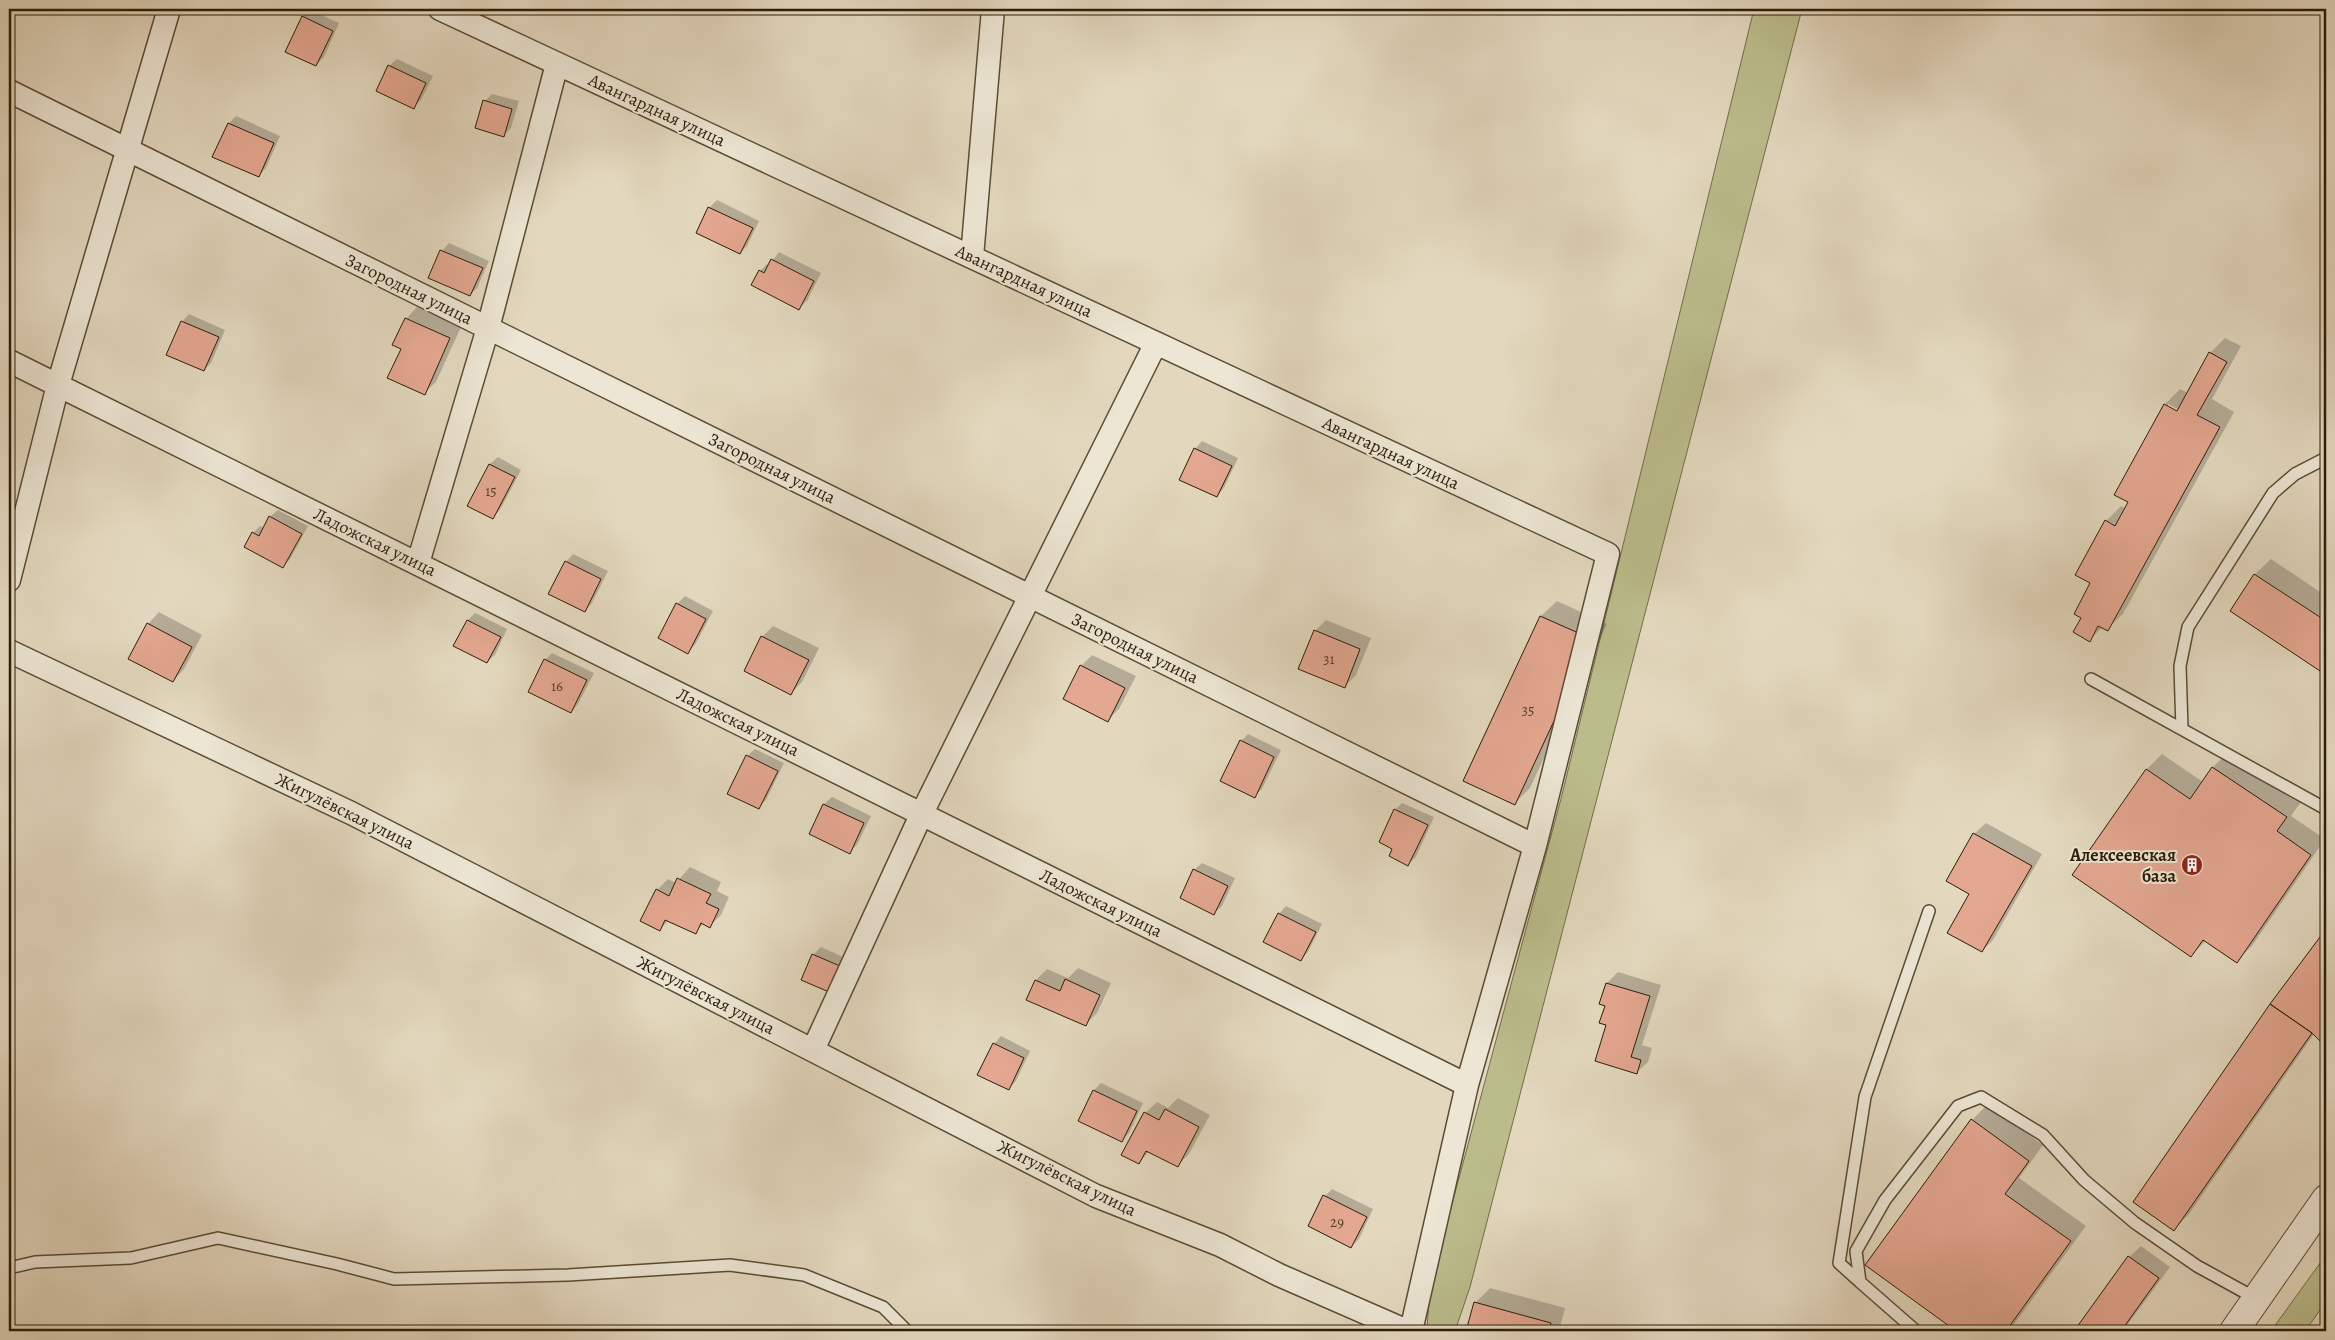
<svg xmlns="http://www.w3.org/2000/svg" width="2335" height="1340" viewBox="0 0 2335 1340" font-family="Alegreya,serif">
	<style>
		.green { fill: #bbbc8c; stroke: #746c49 }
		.shadow { fill: #0003; fill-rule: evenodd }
		.building { fill: #e4a791; stroke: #2c1d06 }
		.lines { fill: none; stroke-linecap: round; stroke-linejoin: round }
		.service-casing { stroke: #5a4c34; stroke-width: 14 }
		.minor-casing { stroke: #5a4c34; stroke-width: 25 }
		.tertiary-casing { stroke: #5a4c34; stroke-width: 30 }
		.service { stroke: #ede6d5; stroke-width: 11 }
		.minor { stroke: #ede6d5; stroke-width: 22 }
		.tertiary { stroke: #ede6d5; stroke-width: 28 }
		.labels { text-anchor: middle; stroke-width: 4; stroke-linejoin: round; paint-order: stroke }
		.number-label { font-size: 15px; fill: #5a4029 }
		.street-label { font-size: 18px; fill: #2c1d06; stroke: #ede6d5 }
		.poi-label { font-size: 18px; font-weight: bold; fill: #2c1d06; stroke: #ede6d5; text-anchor: end }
	</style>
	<rect width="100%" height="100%" fill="#e3d8be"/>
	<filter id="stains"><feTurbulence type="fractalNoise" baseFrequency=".004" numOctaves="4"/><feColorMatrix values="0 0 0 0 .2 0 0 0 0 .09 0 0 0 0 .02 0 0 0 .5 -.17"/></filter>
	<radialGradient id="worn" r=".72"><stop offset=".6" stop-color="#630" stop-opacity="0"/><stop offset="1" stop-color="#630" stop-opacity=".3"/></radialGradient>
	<path class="green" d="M 1754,9 L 1802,9 L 1470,1287 L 1455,1331 L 1429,1331 L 1427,1326 L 1431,1282 L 1562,795 Z
		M 2326,1255 L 2326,1302 L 2305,1331 L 2271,1331 Z"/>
	<path class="shadow" d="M 310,10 L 339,23 L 324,57 L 316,65 L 303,17 Z
		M 397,59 L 433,76 L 421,100 L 414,107 L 389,66 Z
		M 492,94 L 519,101 L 511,128 L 504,135 L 485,101 Z
		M 236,116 L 280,136 L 266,168 L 258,176 L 229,123 Z
		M 717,200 L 759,221 L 747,246 L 740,253 L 709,208 Z
		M 449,243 L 489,261 L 477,288 L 470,295 L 430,277 L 442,251 Z
		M 779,252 L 821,273 L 807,301 L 799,308 L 760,271 L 767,264 L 769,265 Z
		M 417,307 L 461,327 L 436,382 L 424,393 L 402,348 L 406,319 Z
		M 189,314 L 225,330 L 211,363 L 204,370 L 182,322 Z
		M 2225,338 L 2241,346 L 2212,399 L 2234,412 L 2123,614 L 2107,629 L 2103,627 L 2089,640 L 2083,618 L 2106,521 L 2121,506 L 2126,509 L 2130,502 L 2116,494 L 2165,404 L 2180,389 L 2188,393 L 2210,353 ZM 2168,404 L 2183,412 L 2181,415 L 2168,407 Z
		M 1202,441 L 1238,458 L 1224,488 L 1217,496 L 1195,449 Z
		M 498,457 L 521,470 L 500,510 L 492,518 L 468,505 L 490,464 Z
		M 278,510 L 308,526 L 290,559 L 283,567 L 253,533 L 260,526 L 264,528 L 270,517 Z
		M 573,554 L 608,571 L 592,603 L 585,611 L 566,562 Z
		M 2271,559 L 2326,596 L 2326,673 L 2232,610 L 2255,574 Z
		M 685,596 L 713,611 L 695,645 L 687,652 L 659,638 L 677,604 Z
		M 1557,601 L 1607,624 L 1530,788 L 1515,803 L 1465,780 L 1541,616 Z
		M 159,612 L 202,635 L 184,669 L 173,681 L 148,624 Z
		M 475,613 L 507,629 L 495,655 L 487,662 L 455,646 L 468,620 Z
		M 1326,620 L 1371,638 L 1356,675 L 1345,686 L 1315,631 Z
		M 773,626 L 819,648 L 802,682 L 791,693 L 762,637 Z
		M 552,653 L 594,673 L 578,704 L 571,712 L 545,660 Z
		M 1092,655 L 1136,676 L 1119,709 L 1108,720 L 1081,666 Z
		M 1248,734 L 1281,750 L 1262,789 L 1254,796 L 1241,741 Z
		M 755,749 L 784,763 L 766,800 L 758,808 L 747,756 Z
		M 2228,752 L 2301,802 L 2291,816 L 2325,839 L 2252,946 L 2236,961 L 2206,941 L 2191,955 L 2074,875 L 2147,769 L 2162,754 L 2203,782 L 2213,767 Z
		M 832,797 L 871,816 L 857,845 L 849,852 L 810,834 L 824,804 Z
		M 1402,803 L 1434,817 L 1416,857 L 1408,864 L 1394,848 L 1395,810 Z
		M 1986,823 L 2042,854 L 1993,940 L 1982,951 L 1971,894 L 1974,834 Z
		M 1202,863 L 1235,878 L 1222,906 L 1214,913 L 1194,870 Z
		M 690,867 L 721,882 L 717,891 L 729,897 L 721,915 L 710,926 L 704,923 L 695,932 L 669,920 L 660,929 L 657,890 L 668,879 L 676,883 Z
		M 1286,906 L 1322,924 L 1308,952 L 1301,960 L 1279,914 Z
		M 2326,931 L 2326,1045 L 2314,1034 L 2189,1214 L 2174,1229 L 2271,1005 Z
		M 821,947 L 854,962 L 843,986 L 813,955 Z
		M 1078,968 L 1111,983 L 1097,1013 L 1085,1025 L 1036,980 L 1047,969 L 1068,978 Z
		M 1618,972 L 1661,985 L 1642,1045 L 1652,1048 L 1648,1062 L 1636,1073 L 1607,1025 L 1606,1005 L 1601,1003 L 1607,983 Z
		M 1001,1036 L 1030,1051 L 1016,1081 L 1008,1089 L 994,1044 Z
		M 1101,1083 L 1143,1103 L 1129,1133 L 1121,1141 L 1080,1121 L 1094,1090 Z
		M 1178,1098 L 1210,1115 L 1189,1154 L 1177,1166 L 1150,1151 L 1139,1162 L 1145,1113 L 1157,1102 L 1168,1108 Z
		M 1987,1105 L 2043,1145 L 2019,1178 L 2086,1226 L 2009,1331 L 1958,1331 L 1867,1265 L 1972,1120 Z
		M 1332,1189 L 1373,1209 L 1359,1239 L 1351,1247 L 1325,1196 Z
		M 2141,1246 L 2170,1267 L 2123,1331 L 2076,1331 L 2129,1257 Z
		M 1490,1288 L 1565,1308 L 1559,1331 L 1467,1331 L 1475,1303 Z"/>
	<path class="building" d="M 302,16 L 333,31 L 316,66 L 285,52 Z
		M 388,65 L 426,83 L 414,109 L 376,91 Z
		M 483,100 L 512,109 L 504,137 L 475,128 Z
		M 228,123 L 274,143 L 259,177 L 212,157 Z
		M 708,207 L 753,228 L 740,254 L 696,233 Z
		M 440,250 L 483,268 L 470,296 L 428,278 Z
		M 771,259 L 814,281 L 799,310 L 751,285 L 759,270 L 764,273 Z
		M 405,318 L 450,338 L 425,395 L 387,378 L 401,349 L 392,345 Z
		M 181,321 L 219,337 L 204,371 L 166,355 Z
		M 2209,352 L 2227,362 L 2197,415 L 2220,427 L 2108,631 L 2098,626 L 2090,642 L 2073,632 L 2081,618 L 2074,614 L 2090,583 L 2075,575 L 2105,520 L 2115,526 L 2128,502 L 2114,495 L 2164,404 L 2177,411 Z
		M 1194,448 L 1232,466 L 1217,497 L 1179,480 Z
		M 489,464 L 515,477 L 493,519 L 467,506 Z
		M 269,516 L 302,534 L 283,568 L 244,547 L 252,532 L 259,536 Z
		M 565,561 L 601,579 L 585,612 L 548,594 Z
		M 2254,574 L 2326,621 L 2326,675 L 2230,611 Z
		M 676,603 L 706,619 L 688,654 L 658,638 Z
		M 1540,616 L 1592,639 L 1515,805 L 1463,781 Z
		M 467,620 L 501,637 L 487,663 L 453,646 Z
		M 147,623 L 192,647 L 173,682 L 128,659 Z
		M 1314,630 L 1360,649 L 1345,688 L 1298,669 Z
		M 761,636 L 809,660 L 791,695 L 744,671 Z
		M 544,659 L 587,680 L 571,713 L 528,692 Z
		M 1080,665 L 1125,688 L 1108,722 L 1063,699 Z
		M 1240,740 L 1274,757 L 1255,798 L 1220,781 Z
		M 746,755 L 778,771 L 759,809 L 727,794 Z
		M 2212,767 L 2287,817 L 2277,831 L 2311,855 L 2237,963 L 2203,940 L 2191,957 L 2072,875 L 2146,769 L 2190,799 Z
		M 823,804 L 864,823 L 850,854 L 809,834 Z
		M 1394,809 L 1428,825 L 1408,866 L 1389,856 L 1392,849 L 1379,842 Z
		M 1973,833 L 2032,866 L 1982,952 L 1947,933 L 1969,894 L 1946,881 Z
		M 1193,869 L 1228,886 L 1214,915 L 1180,898 Z
		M 677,878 L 711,894 L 706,903 L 719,909 L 710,928 L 701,923 L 696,934 L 665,920 L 660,931 L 640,921 L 656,889 L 669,896 Z
		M 1278,913 L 1316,932 L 1301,961 L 1263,942 Z
		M 2326,929 L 2326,1047 L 2312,1033 L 2270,1004 Z
		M 812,954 L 847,969 L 836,995 L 801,980 Z
		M 1065,979 L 1100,995 L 1086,1026 L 1026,1000 L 1035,980 L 1060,991 Z
		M 1606,983 L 1650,996 L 1631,1057 L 1641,1060 L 1637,1074 L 1595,1061 L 1606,1025 L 1599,1023 L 1605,1006 L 1599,1004 Z
		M 2270,1004 L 2312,1033 L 2174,1231 L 2133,1202 Z
		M 993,1043 L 1024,1058 L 1009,1090 L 977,1075 Z
		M 1093,1090 L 1137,1111 L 1122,1142 L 1078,1121 Z
		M 1165,1109 L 1199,1127 L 1178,1167 L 1146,1151 L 1139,1164 L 1121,1155 L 1144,1112 L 1159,1120 Z
		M 1971,1119 L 2029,1161 L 2005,1194 L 2071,1241 L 2006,1331 L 1956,1331 L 1865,1265 Z
		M 1323,1195 L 1367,1217 L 1351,1248 L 1308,1226 Z
		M 2128,1256 L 2159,1278 L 2121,1331 L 2074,1331 Z
		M 1474,1302 L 1551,1323 L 1549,1331 L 1466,1331 Z"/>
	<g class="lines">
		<g class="service-casing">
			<path id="service" d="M 2091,679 L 2326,809
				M 2182,729 L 2180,666 L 2188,627 L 2273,493 L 2295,474 L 2326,458
				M 9,1268 L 35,1262 L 131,1258 L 218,1238 L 337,1264 L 394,1279 L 568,1275 L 730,1265 L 804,1275 L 883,1307 L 907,1331
				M 1860,1282 L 1839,1263 L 1865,1097 L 1929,911
				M 1916,1331 L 1860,1282 L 1856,1251 L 1885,1200 L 1958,1106 L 1981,1097 L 2043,1135 L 2084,1180 L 2135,1223 L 2197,1266 L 2257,1299"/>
		</g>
		<g class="minor-casing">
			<path id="minor" d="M 440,9 L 1608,554 L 1535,846 L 1467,1085 L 1411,1331
				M 9,91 L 1535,846
				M 972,257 L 993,9
				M 9,361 L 1467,1085
				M 418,563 L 488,328 L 557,64
				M 9,580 L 58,385 L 169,9
				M 9,651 L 351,813 L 1096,1196 L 1220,1245 L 1279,1275 L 1407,1331
				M 813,1050 L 922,813 L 1156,343"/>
		</g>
		<g class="tertiary-casing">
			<path id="tertiary" d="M 2234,1331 L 2326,1199"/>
		</g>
		<use href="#service" class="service"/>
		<use href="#minor" class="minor"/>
		<use href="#tertiary" class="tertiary"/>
	</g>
	<defs>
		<g id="building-disc" transform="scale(1.125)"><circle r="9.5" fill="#8f2418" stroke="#ede6d5"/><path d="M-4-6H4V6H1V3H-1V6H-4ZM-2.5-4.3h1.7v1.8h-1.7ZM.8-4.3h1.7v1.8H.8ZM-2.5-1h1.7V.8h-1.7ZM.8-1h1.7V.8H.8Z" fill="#fff"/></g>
	</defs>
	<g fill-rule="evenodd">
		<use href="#building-disc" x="2192" y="865"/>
	</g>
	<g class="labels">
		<g class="number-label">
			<text x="491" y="496">15</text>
			<text x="1329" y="664">31</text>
			<text x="557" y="691">16</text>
			<text x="1528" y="715">35</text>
			<text x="1337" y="1227">29</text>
		</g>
		<g class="street-label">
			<text transform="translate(657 110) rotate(25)" y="6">Авангардная улица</text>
			<text transform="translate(1024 281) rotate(25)" y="6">Авангардная улица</text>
			<text transform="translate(409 289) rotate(26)" y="6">Загородная улица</text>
			<text transform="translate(1391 453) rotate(25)" y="6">Авангардная улица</text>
			<text transform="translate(772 468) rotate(26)" y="6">Загородная улица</text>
			<text transform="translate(375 542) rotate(26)" y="6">Ладожская улица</text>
			<text transform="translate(1135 648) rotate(26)" y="6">Загородная улица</text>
			<text transform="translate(738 722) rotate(26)" y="6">Ладожская улица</text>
			<text transform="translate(345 811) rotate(26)" y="6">Жигулёвская улица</text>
			<text transform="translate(1101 903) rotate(26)" y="6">Ладожская улица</text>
			<text transform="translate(706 995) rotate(27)" y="6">Жигулёвская улица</text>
			<text transform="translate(1067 1178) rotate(26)" y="6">Жигулёвская улица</text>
		</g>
		<g class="poi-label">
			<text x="2176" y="861">Алексеевская<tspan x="2176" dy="21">база</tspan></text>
		</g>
	</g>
	<rect width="2335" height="1340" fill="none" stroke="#e3d8be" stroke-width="30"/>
	<rect x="10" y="10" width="2315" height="1320" fill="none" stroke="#2c1d06" stroke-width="2.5"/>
	<rect x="15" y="15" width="2305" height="1310" fill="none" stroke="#2c1d06"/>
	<rect width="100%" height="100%" filter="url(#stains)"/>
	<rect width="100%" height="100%" fill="url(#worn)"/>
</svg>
